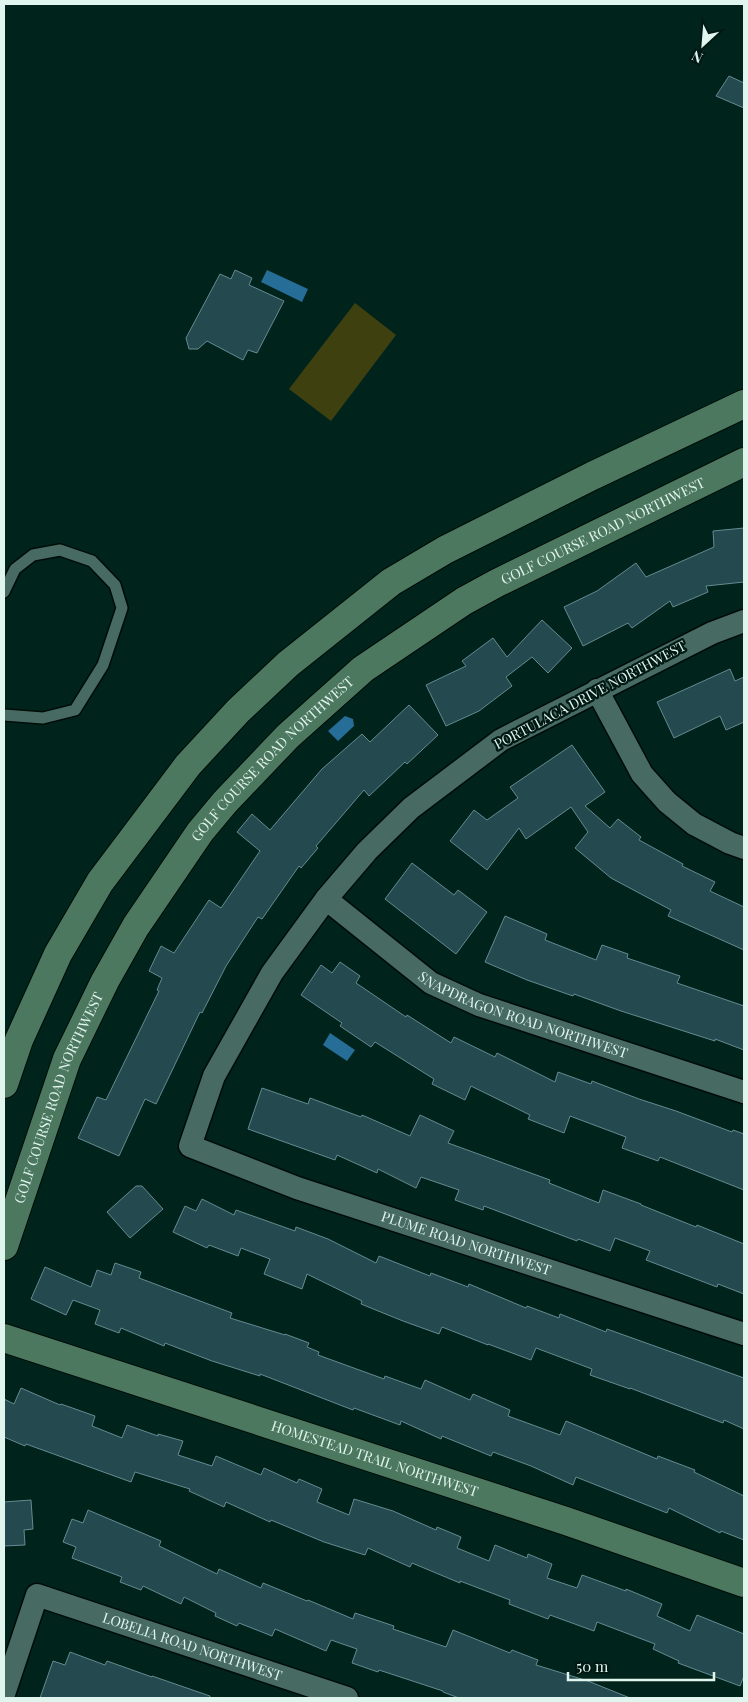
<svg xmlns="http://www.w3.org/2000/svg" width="748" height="1702" viewBox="0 0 748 1702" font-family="'Playfair Display',serif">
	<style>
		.green { fill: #3e400f }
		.water { fill: #266d98 }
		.building { fill: #244a50; stroke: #638b91 }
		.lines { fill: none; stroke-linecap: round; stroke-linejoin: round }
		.lane-casing { stroke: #000c07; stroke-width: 14 }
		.street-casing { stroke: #000c07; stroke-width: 25 }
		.secondary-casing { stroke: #000c07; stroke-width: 30 }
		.lane { stroke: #476b62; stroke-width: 11 }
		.street { stroke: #476b62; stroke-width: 22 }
		.secondary { stroke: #4d7860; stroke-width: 28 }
		.labels { text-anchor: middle; stroke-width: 4.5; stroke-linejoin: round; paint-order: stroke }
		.street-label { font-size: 14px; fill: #e1f5ef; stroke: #001913 }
	</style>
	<rect width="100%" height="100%" fill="#00241c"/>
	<path class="green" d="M 355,303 L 396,335 L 331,421 L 289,389 Z"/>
	<path class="water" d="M 267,270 L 308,289 L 302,302 L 261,282 Z
		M 345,716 L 353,719 L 354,726 L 338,741 L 328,731 Z
		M 330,1033 L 355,1050 L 347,1061 L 323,1045 Z"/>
	<path class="building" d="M 729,76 L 744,83 L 744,108 L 716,96 Z
		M 235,270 L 252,278 L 249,285 L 284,301 L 257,353 L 248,350 L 243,360 L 207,341 L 198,349 L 189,349 L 186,338 L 220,274 L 231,279 Z
		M 744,528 L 744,582 L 706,586 L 708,592 L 673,607 L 670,601 L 632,628 L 628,623 L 583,646 L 564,607 L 597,591 L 636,563 L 646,577 L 714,547 L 713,531 Z
		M 542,620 L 572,648 L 548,673 L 532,657 L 506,677 L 512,686 L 479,711 L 446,726 L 426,685 L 466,666 L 462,661 L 493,638 L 507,657 Z
		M 730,669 L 735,681 L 744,677 L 744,722 L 726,730 L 720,716 L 674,738 L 657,702 Z
		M 409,705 L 438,735 L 407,764 L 405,762 L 369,796 L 364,790 L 316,846 L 318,848 L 301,868 L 299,866 L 262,919 L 258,917 L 226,966 L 202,1013 L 200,1012 L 156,1104 L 145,1099 L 119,1156 L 78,1138 L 97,1097 L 106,1100 L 159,991 L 157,990 L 162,978 L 149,971 L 161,946 L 174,953 L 209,900 L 221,908 L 260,851 L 237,832 L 252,814 L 270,830 L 322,769 L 362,734 L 370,742 Z
		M 572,745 L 605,792 L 585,806 L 610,828 L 618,819 L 641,837 L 639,840 L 683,864 L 682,866 L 715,882 L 710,891 L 744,907 L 744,950 L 668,916 L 671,910 L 611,878 L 575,848 L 588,832 L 571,807 L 526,839 L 519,828 L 487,870 L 450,841 L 474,810 L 487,820 L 518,798 L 510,787 Z
		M 412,863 L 454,895 L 458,890 L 487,912 L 456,954 L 385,899 Z
		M 505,916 L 547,934 L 545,940 L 596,960 L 602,945 L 628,954 L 627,958 L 680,976 L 677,983 L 744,1006 L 744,1050 L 715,1039 L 715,1041 L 621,1011 L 574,994 L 573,996 L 527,980 L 485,962 Z
		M 340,962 L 360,976 L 356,983 L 406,1017 L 407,1015 L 451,1043 L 454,1037 L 495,1057 L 497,1053 L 555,1082 L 558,1072 L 591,1084 L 592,1081 L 639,1099 L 676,1111 L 732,1132 L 733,1130 L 744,1134 L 744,1190 L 660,1157 L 658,1161 L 622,1148 L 626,1137 L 570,1116 L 564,1133 L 528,1119 L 530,1115 L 471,1086 L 465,1100 L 432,1084 L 434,1079 L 375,1042 L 371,1047 L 340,1026 L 342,1023 L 301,995 L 321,965 L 332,973 Z
		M 262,1088 L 308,1104 L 310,1098 L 361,1117 L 362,1115 L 410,1136 L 420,1115 L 454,1131 L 448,1143 L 550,1180 L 549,1183 L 599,1203 L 603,1190 L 641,1204 L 641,1205 L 696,1227 L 697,1225 L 744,1244 L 744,1294 L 718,1284 L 717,1287 L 646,1260 L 650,1251 L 615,1238 L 610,1251 L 578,1239 L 577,1241 L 484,1206 L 483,1210 L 455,1200 L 459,1190 L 421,1177 L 416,1188 L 378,1169 L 377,1173 L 337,1155 L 335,1160 L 248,1129 Z
		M 136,1186 L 142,1186 L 163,1209 L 130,1238 L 107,1212 Z
		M 202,1199 L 234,1215 L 236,1210 L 295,1231 L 296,1227 L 328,1239 L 376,1263 L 379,1256 L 430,1276 L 431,1273 L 468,1287 L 469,1284 L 526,1308 L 527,1306 L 559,1318 L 560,1314 L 606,1332 L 607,1329 L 744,1378 L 744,1429 L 724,1420 L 723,1423 L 630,1388 L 630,1389 L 590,1375 L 592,1369 L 536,1348 L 531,1360 L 488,1344 L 488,1345 L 442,1327 L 439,1334 L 403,1321 L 361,1304 L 362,1301 L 307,1274 L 302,1289 L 264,1274 L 270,1259 L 241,1248 L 238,1256 L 209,1245 L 207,1248 L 173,1232 L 185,1206 L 196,1211 Z
		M 115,1263 L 141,1272 L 139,1278 L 232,1313 L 230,1318 L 285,1335 L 285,1334 L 309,1343 L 307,1347 L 319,1352 L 318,1355 L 384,1379 L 385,1376 L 421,1389 L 425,1380 L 470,1400 L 473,1394 L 510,1410 L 508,1416 L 560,1435 L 566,1421 L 657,1459 L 658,1456 L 695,1470 L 694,1472 L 744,1496 L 744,1540 L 721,1531 L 720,1533 L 669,1508 L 667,1513 L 576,1477 L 573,1485 L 531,1466 L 493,1452 L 491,1456 L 442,1436 L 441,1439 L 401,1421 L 400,1425 L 354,1408 L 353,1410 L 260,1374 L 260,1376 L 212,1361 L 165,1343 L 164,1346 L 121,1328 L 119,1333 L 95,1324 L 100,1310 L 73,1300 L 66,1315 L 31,1299 L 45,1267 L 91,1287 L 97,1270 L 111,1275 Z
		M 21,1388 L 60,1405 L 61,1404 L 95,1416 L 92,1426 L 122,1438 L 127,1425 L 158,1436 L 158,1434 L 183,1441 L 178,1455 L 212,1466 L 216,1456 L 261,1475 L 264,1468 L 297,1483 L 299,1479 L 322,1489 L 317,1502 L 349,1515 L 354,1499 L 393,1511 L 436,1530 L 437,1527 L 461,1537 L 457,1548 L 489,1561 L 495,1545 L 527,1558 L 528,1554 L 552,1564 L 547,1578 L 577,1588 L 582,1575 L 626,1591 L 626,1589 L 662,1604 L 657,1616 L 690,1631 L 697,1615 L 744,1634 L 744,1676 L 740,1686 L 678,1663 L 679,1661 L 653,1649 L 655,1644 L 597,1622 L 594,1631 L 550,1615 L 548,1619 L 509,1604 L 510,1600 L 460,1581 L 460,1583 L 412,1563 L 410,1567 L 368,1548 L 365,1555 L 324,1542 L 271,1520 L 270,1522 L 226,1502 L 224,1507 L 189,1491 L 190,1489 L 135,1472 L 131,1482 L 26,1444 L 25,1446 L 4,1437 L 4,1399 L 14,1404 Z
		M 31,1500 L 33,1529 L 24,1530 L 25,1545 L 4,1546 L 4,1502 Z
		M 88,1510 L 161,1541 L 159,1546 L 217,1574 L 219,1569 L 261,1588 L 263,1583 L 307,1601 L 308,1600 L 353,1619 L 355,1613 L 394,1626 L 393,1629 L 446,1647 L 453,1630 L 510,1653 L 512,1650 L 538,1660 L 536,1665 L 588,1681 L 630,1698 L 459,1698 L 443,1692 L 443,1691 L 379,1670 L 378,1672 L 352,1663 L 357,1649 L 331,1640 L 326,1651 L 275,1629 L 272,1636 L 239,1623 L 237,1626 L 215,1616 L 216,1613 L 184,1597 L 181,1604 L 143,1586 L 141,1590 L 120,1582 L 122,1577 L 72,1558 L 76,1547 L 63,1542 L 72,1519 L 83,1523 Z
		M 70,1652 L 105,1665 L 107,1661 L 152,1677 L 152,1676 L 210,1696 L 210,1698 L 40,1698 L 53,1661 L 65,1665 Z"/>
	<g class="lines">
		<g class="lane-casing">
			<path id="lane" d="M 4,592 L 15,569 L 33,555 L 60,550 L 92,561 L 115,585 L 122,608 L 103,665 L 75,710 L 43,718 L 4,715"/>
		</g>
		<g class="street-casing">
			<g id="street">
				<path id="s1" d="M 744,621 L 712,633 L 501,740 L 411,808 L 367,851 L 326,899 L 272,973 L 214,1076 L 190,1146 L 297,1188 L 744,1334"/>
				<path d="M 597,690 L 642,774 L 667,802 L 694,824 L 730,843 L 744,848"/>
				<path id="s2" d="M 326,899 L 431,983 L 479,1005 L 744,1092"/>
				<path id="s3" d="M 4,1694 L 37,1595 L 347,1698"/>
			</g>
		</g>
		<g class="secondary-casing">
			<g id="secondary">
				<path d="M 4,1084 L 19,1040 L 58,954 L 100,882 L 188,765 L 238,711 L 288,664 L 391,582 L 445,550 L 592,476 L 744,404"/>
				<path id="s4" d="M 4,1246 L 67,1059 L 105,981 L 136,926 L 200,832 L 225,802 L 288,736 L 363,669 L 464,601 L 497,583 L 744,462"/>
				<path id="s5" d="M 4,1338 L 566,1521 L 744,1583"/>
			</g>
		</g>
		<use href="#lane" class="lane"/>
		<use href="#street" class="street"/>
		<use href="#secondary" class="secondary"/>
	</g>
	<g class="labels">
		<g class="street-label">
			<text dy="5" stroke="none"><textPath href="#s4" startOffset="969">GOLF COURSE ROAD NORTHWEST</textPath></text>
			<text transform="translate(590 695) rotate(-28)" y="5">PORTULACA DRIVE NORTHWEST</text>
			<text dy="5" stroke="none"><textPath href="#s4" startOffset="564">GOLF COURSE ROAD NORTHWEST</textPath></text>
			<text dy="5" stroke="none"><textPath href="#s2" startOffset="232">SNAPDRAGON ROAD NORTHWEST</textPath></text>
			<text dy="5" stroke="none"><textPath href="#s4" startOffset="158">GOLF COURSE ROAD NORTHWEST</textPath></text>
			<text dy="5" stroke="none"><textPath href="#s1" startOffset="1085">PLUME ROAD NORTHWEST</textPath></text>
			<text dy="5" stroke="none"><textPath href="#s5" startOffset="390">HOMESTEAD TRAIL NORTHWEST</textPath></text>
			<text dy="5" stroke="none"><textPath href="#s3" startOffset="268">LOBELIA ROAD NORTHWEST</textPath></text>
		</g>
	</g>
	<rect width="748" height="1702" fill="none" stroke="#e1f5ef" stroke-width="10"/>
	<g transform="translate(703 45) rotate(206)" stroke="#001913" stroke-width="4" paint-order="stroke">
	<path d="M0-4L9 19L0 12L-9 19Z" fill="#e1f5ef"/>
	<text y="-8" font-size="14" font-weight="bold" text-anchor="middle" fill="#e1f5ef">N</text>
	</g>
	<path d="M568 1672v8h146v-8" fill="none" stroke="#e1f5ef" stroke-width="2.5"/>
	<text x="576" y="1672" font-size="15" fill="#e1f5ef" stroke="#001913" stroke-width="4" paint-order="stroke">50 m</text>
</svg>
